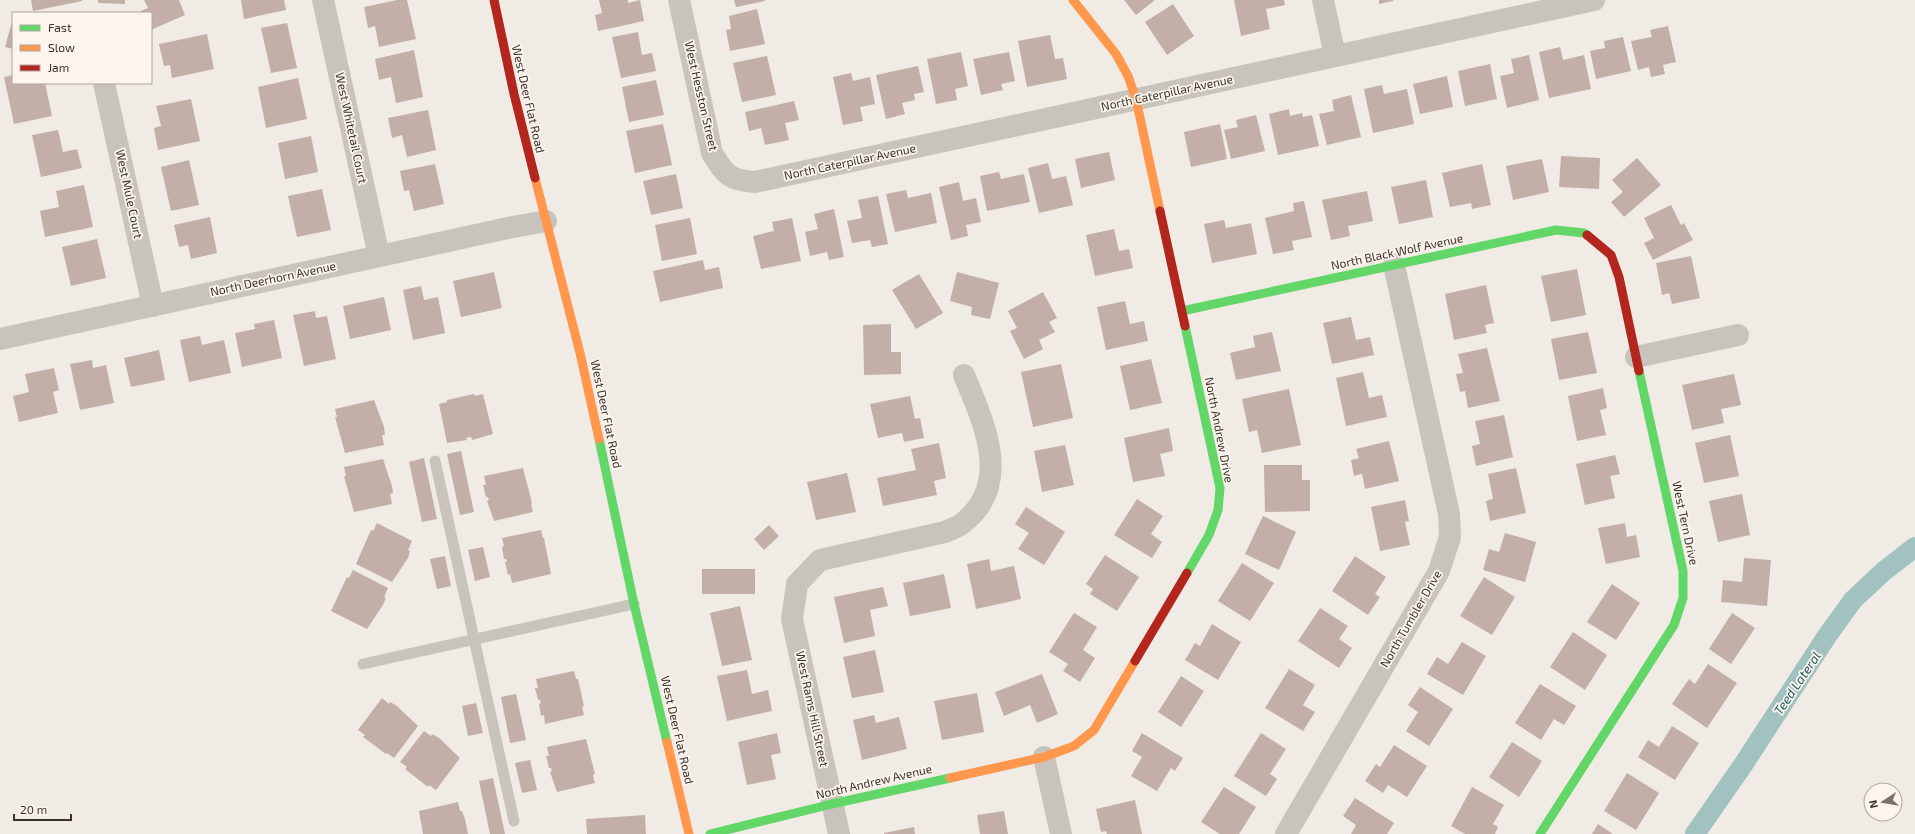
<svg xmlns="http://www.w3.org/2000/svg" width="1915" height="834" viewBox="0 0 1915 834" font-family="'Exo 2',sans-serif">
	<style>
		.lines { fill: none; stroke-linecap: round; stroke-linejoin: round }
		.canal { stroke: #a1c2c1; stroke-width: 20 }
		.building { fill: #c3afa7 }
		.lane { stroke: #c9c3be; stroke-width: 11 }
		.street { stroke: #c9c3be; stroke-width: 22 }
		.fast { stroke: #63d668; stroke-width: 9 }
		.slow { stroke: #ff974d; stroke-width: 9 }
		.jam { stroke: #b3261e; stroke-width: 9 }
		.labels { text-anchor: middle; stroke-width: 3.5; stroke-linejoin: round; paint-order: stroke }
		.street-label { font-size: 12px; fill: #3b302b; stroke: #fbf5ee }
		.water-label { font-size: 13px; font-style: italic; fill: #1f5a5e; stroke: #fbf5ee }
	</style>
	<rect width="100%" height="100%" fill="#f0ebe5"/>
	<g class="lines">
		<path class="canal" d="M 1695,834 L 1743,765 L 1827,636 L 1853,600 L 1884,571 L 1915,547"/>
	</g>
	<path class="building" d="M 31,0 L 82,0 L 82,1 L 33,11 Z
		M 98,0 L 125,0 L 125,4 L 98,3 Z
		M 144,0 L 179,0 L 185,15 L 151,30 L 151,13 L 142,13 L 141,11 L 148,8 Z
		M 241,0 L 284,0 L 286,10 L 244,19 Z
		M 397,0 L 407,0 L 416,39 L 379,47 L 375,26 L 368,28 L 364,7 Z
		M 599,0 L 628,0 L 628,3 L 640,0 L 644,21 L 598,31 L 595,15 L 602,13 Z
		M 734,0 L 765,0 L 765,1 L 736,7 Z
		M 1124,0 L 1155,0 L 1136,15 Z
		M 1234,0 L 1284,0 L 1285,5 L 1266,9 L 1270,29 L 1241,36 Z
		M 1379,0 L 1393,0 L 1393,1 L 1379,4 Z
		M 1173,4 L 1194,36 L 1167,55 L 1145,22 Z
		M 757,9 L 765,44 L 730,51 L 726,30 L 731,29 L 729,16 Z
		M 13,18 L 13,49 L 5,47 Z
		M 287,23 L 297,68 L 271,73 L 261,28 Z
		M 1668,26 L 1676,62 L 1663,65 L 1665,74 L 1651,77 L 1649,67 L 1638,70 L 1631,41 L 1652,37 L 1650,30 Z
		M 638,32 L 642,55 L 652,53 L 656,71 L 621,78 L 612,37 Z
		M 207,34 L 214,69 L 172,78 L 170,65 L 164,66 L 159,44 Z
		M 1050,35 L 1055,59 L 1063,58 L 1067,79 L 1027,87 L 1018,41 Z
		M 1623,37 L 1631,71 L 1596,79 L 1590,51 L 1605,48 L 1604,41 Z
		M 1560,47 L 1563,60 L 1584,55 L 1591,89 L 1549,98 L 1539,52 Z
		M 414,50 L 423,97 L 396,103 L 391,77 L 379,80 L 375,59 Z
		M 961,52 L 968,86 L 955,89 L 957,100 L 936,104 L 927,59 Z
		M 1009,52 L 1015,81 L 1001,84 L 1003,90 L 981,95 L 973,59 Z
		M 1529,55 L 1539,100 L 1507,108 L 1500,76 L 1514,73 L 1511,59 Z
		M 767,56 L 776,95 L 742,102 L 733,63 Z
		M 1490,64 L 1497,99 L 1465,106 L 1458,71 Z
		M 918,66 L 924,92 L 914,94 L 915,100 L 902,103 L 905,114 L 886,119 L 876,75 Z
		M 851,73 L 853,81 L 870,77 L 875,104 L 860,107 L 863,121 L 843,125 L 833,77 Z
		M 13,75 L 13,83 L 45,83 L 52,116 L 14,124 L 4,77 Z
		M 1447,76 L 1453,107 L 1420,114 L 1413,84 Z
		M 298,78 L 307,119 L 266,128 L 258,87 Z
		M 656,80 L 664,115 L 629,122 L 622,87 Z
		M 1382,85 L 1384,94 L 1407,89 L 1414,124 L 1373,133 L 1364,89 Z
		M 1351,95 L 1361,137 L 1327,145 L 1319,114 L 1334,111 L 1332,100 Z
		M 191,99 L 200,141 L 158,150 L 154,128 L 161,126 L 156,106 Z
		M 794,101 L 799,120 L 785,123 L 789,140 L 765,145 L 761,128 L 749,131 L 745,112 Z
		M 1289,109 L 1290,116 L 1302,113 L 1303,117 L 1312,115 L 1319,146 L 1278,155 L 1269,114 Z
		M 428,110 L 436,150 L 407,157 L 402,135 L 392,138 L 388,118 Z
		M 1256,115 L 1265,151 L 1231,159 L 1224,130 L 1238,127 L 1236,120 Z
		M 663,124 L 672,165 L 635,173 L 626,131 Z
		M 1220,124 L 1227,159 L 1191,167 L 1184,132 Z
		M 58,130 L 63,152 L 77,149 L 82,168 L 41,177 L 32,135 Z
		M 311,136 L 318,172 L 285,179 L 278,143 Z
		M 1109,152 L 1115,180 L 1081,188 L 1075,159 Z
		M 1561,156 L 1600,158 L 1599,189 L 1559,187 Z
		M 1637,158 L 1661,185 L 1624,217 L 1611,202 L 1623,192 L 1612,180 Z
		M 1542,159 L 1549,192 L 1513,200 L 1506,166 Z
		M 189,160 L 199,205 L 171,211 L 161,167 Z
		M 1048,163 L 1052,179 L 1066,176 L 1073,205 L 1039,213 L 1028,168 Z
		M 435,164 L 444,204 L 414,211 L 409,190 L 404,191 L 400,171 Z
		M 1482,164 L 1491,205 L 1472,209 L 1471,203 L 1450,207 L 1442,173 Z
		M 999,172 L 1001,179 L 1024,174 L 1030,202 L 987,211 L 980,176 Z
		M 676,174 L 683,208 L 651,215 L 643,181 Z
		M 1426,180 L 1433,217 L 1399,224 L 1391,187 Z
		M 959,182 L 963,201 L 976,198 L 981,222 L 966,225 L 968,236 L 951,240 L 939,187 Z
		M 84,185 L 93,227 L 45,237 L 40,211 L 59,207 L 56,191 Z
		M 322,189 L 331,230 L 297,237 L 288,196 Z
		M 906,190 L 908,198 L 931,193 L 937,223 L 895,232 L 886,194 Z
		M 1367,191 L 1373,221 L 1348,226 L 1350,236 L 1331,240 L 1322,200 Z
		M 878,196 L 888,244 L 872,247 L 870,240 L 852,243 L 847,221 L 862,218 L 858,200 Z
		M 1304,201 L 1312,237 L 1292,241 L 1294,250 L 1273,254 L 1265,218 L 1294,211 L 1293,203 Z
		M 1671,205 L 1681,225 L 1684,223 L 1693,240 L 1653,260 L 1644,243 L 1654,238 L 1644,218 Z
		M 834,209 L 844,257 L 829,260 L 827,252 L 810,256 L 805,232 L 818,229 L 814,214 Z
		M 210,217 L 217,253 L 191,259 L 188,245 L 179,247 L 174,225 Z
		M 690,218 L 697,254 L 662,261 L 655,225 Z
		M 792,218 L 801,261 L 761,269 L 753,236 L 774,231 L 772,222 Z
		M 1224,220 L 1226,228 L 1251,223 L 1257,254 L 1212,263 L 1204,224 Z
		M 1114,229 L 1119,251 L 1129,249 L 1133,268 L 1095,276 L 1086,235 Z
		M 97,239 L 106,278 L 71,286 L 62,247 Z
		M 1691,256 L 1700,298 L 1672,304 L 1669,293 L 1662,295 L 1656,263 Z
		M 703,260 L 705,270 L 719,267 L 723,288 L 660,302 L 653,271 Z
		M 1577,269 L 1586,315 L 1551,322 L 1541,276 Z
		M 494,272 L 502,308 L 461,317 L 453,281 Z
		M 957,272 L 999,283 L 990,319 L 971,315 L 972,307 L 950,301 Z
		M 919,274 L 943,313 L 916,329 L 892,290 Z
		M 1486,285 L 1494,323 L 1485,325 L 1487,333 L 1454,340 L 1445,294 Z
		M 421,286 L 424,300 L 438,297 L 445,333 L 413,340 L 403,290 Z
		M 1043,292 L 1057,318 L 1049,322 L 1055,332 L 1039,340 L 1043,349 L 1024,359 L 1010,331 L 1017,328 L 1008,311 Z
		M 384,297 L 391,330 L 350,339 L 343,306 Z
		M 1125,301 L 1130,324 L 1144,321 L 1148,341 L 1106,350 L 1097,307 Z
		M 315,311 L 316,318 L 327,316 L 336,359 L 304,366 L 293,315 Z
		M 1351,317 L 1356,340 L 1370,337 L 1374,355 L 1332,364 L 1323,323 Z
		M 274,320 L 282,358 L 242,367 L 235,333 L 255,329 L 254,324 Z
		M 891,324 L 891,352 L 901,352 L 901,374 L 864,375 L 863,325 Z
		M 1272,332 L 1281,371 L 1236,380 L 1230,353 L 1255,347 L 1253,336 Z
		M 1588,332 L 1597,373 L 1559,380 L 1551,339 Z
		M 200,336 L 202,345 L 224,340 L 231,373 L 189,382 L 180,340 Z
		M 1487,348 L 1500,401 L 1468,408 L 1465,391 L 1460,392 L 1456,374 L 1463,373 L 1458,354 Z
		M 159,350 L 165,380 L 131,387 L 124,358 Z
		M 1151,359 L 1162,403 L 1130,410 L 1120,366 Z
		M 92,360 L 93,368 L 106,365 L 114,403 L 80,410 L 70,364 Z
		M 1061,364 L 1073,418 L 1033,427 L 1021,372 Z
		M 54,368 L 59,390 L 53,392 L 58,413 L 19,422 L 13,396 L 29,392 L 25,374 Z
		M 1363,372 L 1369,398 L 1382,395 L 1387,417 L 1346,426 L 1336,378 Z
		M 1734,374 L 1741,405 L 1721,409 L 1724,423 L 1692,430 L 1682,385 Z
		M 1603,388 L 1607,408 L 1600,410 L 1606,435 L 1577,441 L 1568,396 Z
		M 1289,389 L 1301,445 L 1262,453 L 1257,430 L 1249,432 L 1242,399 Z
		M 474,394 L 475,396 L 483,394 L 493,434 L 472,440 L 471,437 L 466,438 L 467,440 L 447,443 L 439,404 L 447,402 L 447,400 Z
		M 910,396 L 915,419 L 920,418 L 924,438 L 904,442 L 902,433 L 878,438 L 870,404 Z
		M 374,400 L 384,427 L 385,435 L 382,435 L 384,445 L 345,453 L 335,417 L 337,417 L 335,409 Z
		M 1504,415 L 1513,457 L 1476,466 L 1472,446 L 1480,444 L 1475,421 Z
		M 1169,428 L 1173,451 L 1160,454 L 1165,476 L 1133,482 L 1124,438 Z
		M 1730,435 L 1739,476 L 1704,483 L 1695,443 Z
		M 1389,441 L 1399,481 L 1365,489 L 1362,474 L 1354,476 L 1351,460 L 1359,458 L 1356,449 Z
		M 939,443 L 946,478 L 934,481 L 937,495 L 883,506 L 877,478 L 916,470 L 911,449 Z
		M 1065,445 L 1074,485 L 1042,492 L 1034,451 Z
		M 461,451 L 474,512 L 460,515 L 447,454 Z
		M 1615,455 L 1620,474 L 1610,476 L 1615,498 L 1585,505 L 1576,464 Z
		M 424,458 L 437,519 L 422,522 L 409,462 Z
		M 383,459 L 392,486 L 393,493 L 390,494 L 392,504 L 354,512 L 344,476 L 346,476 L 344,467 Z
		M 1264,465 L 1302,465 L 1302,480 L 1310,480 L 1310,511 L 1265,512 Z
		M 523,468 L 532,503 L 531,504 L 533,512 L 494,521 L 487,501 L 489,500 L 488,497 L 486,497 L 483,485 L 486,485 L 484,476 Z
		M 1516,468 L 1526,513 L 1490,521 L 1486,501 L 1493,499 L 1488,474 Z
		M 847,473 L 856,512 L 816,520 L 807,482 Z
		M 1742,494 L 1750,535 L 1718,542 L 1709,501 Z
		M 1137,499 L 1163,516 L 1151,534 L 1162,542 L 1152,558 L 1114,535 Z
		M 1405,500 L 1409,521 L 1405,522 L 1410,545 L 1380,551 L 1371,507 Z
		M 1026,507 L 1065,532 L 1044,565 L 1018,549 L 1029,533 L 1015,524 Z
		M 1263,516 L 1296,532 L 1279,570 L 1245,554 Z
		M 377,523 L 412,541 L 408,550 L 410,551 L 408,558 L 392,582 L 356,564 L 371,530 L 373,531 Z
		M 1625,523 L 1627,537 L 1636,535 L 1640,557 L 1606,564 L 1598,528 Z
		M 769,525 L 779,536 L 764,550 L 754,539 Z
		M 541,530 L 543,538 L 544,538 L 551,574 L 512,583 L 510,574 L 508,575 L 505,562 L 507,562 L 506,559 L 504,559 L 502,547 L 504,546 L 502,538 Z
		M 1505,533 L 1536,542 L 1525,582 L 1483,570 L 1489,549 L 1499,552 Z
		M 483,547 L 490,577 L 475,581 L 468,550 Z
		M 1105,555 L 1139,577 L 1117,611 L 1090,594 L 1093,589 L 1086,584 Z
		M 445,556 L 451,586 L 437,589 L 430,559 Z
		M 1355,556 L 1386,577 L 1375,594 L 1380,597 L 1368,615 L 1332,591 Z
		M 1744,558 L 1771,560 L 1767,606 L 1721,602 L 1723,580 L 1742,582 Z
		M 989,559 L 991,571 L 1014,566 L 1021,599 L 976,609 L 967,564 Z
		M 1242,563 L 1274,583 L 1250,621 L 1218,601 Z
		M 702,569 L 755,569 L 755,594 L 702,594 Z
		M 353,570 L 388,588 L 384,597 L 386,598 L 383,605 L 367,629 L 331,611 L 347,577 L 349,578 Z
		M 944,574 L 951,608 L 910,616 L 903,583 Z
		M 1484,577 L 1515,597 L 1492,635 L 1460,616 Z
		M 1612,584 L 1640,603 L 1616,640 L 1587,622 Z
		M 883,587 L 888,606 L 870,610 L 875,636 L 844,643 L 834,597 Z
		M 740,606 L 752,660 L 722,666 L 710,613 Z
		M 1320,608 L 1348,626 L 1339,639 L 1352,648 L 1339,668 L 1298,641 Z
		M 1074,613 L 1097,627 L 1083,650 L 1095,658 L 1080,682 L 1063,671 L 1068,664 L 1049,652 Z
		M 1732,613 L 1755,628 L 1731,664 L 1709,649 Z
		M 1212,624 L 1241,642 L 1218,680 L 1185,660 L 1195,643 L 1200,646 Z
		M 1573,632 L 1607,655 L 1585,690 L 1550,667 Z
		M 1462,642 L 1486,656 L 1463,695 L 1427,674 L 1437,657 L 1448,664 Z
		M 875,650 L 884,692 L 852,698 L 843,657 Z
		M 1708,664 L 1737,683 L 1707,728 L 1672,704 L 1689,679 L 1695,684 Z
		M 1289,669 L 1315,685 L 1303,705 L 1315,712 L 1303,731 L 1265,708 Z
		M 747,670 L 752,694 L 768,690 L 772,711 L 727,721 L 717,676 Z
		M 574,671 L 576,679 L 578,679 L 584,706 L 582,707 L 584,715 L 545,724 L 544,715 L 541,716 L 539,704 L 541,703 L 540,700 L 538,700 L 535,688 L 538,688 L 536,679 Z
		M 1042,674 L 1058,714 L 1037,723 L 1030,705 L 1004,716 L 995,692 Z
		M 1181,676 L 1204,691 L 1181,727 L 1158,712 Z
		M 1540,684 L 1576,706 L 1564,725 L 1554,719 L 1541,740 L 1515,723 Z
		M 1420,687 L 1453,709 L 1429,746 L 1406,731 L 1418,712 L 1408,705 Z
		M 977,693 L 984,732 L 942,740 L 934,701 Z
		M 516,694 L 526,740 L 510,743 L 501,697 Z
		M 382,698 L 389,704 L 390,702 L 397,706 L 418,726 L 394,758 L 387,753 L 386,754 L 363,737 L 365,735 L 358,730 Z
		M 476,703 L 483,733 L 468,736 L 462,706 Z
		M 874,715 L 876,723 L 899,717 L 907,749 L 862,760 L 853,720 Z
		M 1672,726 L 1699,743 L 1675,780 L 1638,757 L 1648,740 L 1659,747 Z
		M 424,731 L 431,736 L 432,734 L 439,738 L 460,758 L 436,790 L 429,785 L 428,787 L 405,769 L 407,767 L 400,762 Z
		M 777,733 L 781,753 L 771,755 L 776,779 L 747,785 L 738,742 Z
		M 1142,733 L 1183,758 L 1175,771 L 1171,768 L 1157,791 L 1131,776 L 1142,757 L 1132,751 Z
		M 1261,733 L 1286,749 L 1270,774 L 1277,779 L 1266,796 L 1234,776 Z
		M 586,739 L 595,774 L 593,775 L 595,783 L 557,792 L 550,772 L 552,771 L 551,768 L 549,768 L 546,756 L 549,756 L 547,747 Z
		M 1512,742 L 1542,761 L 1519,797 L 1489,777 Z
		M 1394,745 L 1427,766 L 1407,797 L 1388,785 L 1383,793 L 1365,781 L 1376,764 L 1380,767 Z
		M 530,760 L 537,790 L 522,793 L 515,763 Z
		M 1627,773 L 1659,793 L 1636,830 L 1604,811 Z
		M 493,778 L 505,834 L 490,834 L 479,781 Z
		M 1224,787 L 1256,807 L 1239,834 L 1220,834 L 1201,822 Z
		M 1472,787 L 1504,805 L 1493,824 L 1498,827 L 1495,834 L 1465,834 L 1451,826 Z
		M 1355,798 L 1394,823 L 1387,834 L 1351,834 L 1356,825 L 1343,816 Z
		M 1135,800 L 1142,834 L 1107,834 L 1106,831 L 1101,832 L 1096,809 Z
		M 458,802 L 460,811 L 462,811 L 465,819 L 468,834 L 423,834 L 419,811 Z
		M 1004,811 L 1008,834 L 980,834 L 977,815 Z
		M 645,815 L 646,834 L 587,834 L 586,819 Z
		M 1598,824 L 1613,834 L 1592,834 Z
		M 914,827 L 915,834 L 884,834 L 884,833 Z"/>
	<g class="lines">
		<path class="lane" d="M 435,461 L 514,821
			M 363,664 L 634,604"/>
		<path class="street" d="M 323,0 L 379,256
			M 679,0 L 712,153 C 726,175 728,180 755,182 L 1594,0
			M 1323,0 L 1335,56
			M 104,83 L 153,306
			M 0,339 L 508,228 L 546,221
			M 1636,357 L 1738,335
			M 1044,757 L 1061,834
			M 839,834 L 792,619 L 797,584 L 820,560 L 945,532 C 951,529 959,527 964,522 C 1013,483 983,421 964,375
			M 1286,834 L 1439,571 L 1450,537 L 1449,514 L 1394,265"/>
		<path class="fast" d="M 1182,311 L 1556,230 L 1584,233 L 1587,235
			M 1185,326 L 1220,488 L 1218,510 L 1209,535 L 1187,573
			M 599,439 L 634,604 L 667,742
			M 710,834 L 832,804 L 950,778
			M 1540,834 L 1674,625 L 1683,598 L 1683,571 L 1639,371"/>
		<path class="slow" d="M 1073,0 L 1116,54 L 1128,76 L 1136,99 L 1160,211
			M 535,178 L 580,353 L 599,439
			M 667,742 L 689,834
			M 950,778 L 1044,757 L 1074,746 L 1094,730 L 1135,661"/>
		<path class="jam" d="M 494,0 L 514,94 L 535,178
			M 1160,211 L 1185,326
			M 1587,235 L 1611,255 L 1619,277 L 1639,371
			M 1135,661 L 1187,573"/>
	</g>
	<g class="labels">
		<g class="street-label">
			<text transform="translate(1167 93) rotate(-12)" y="4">North Caterpillar Avenue</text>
			<text transform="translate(701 96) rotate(77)" y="4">West Hesston Street</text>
			<text transform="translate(528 99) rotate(77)" y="4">West Deer Flat Road</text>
			<text transform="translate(351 128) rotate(78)" y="4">West Whitetail Court</text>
			<text transform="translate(850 162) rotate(-12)" y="4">North Caterpillar Avenue</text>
			<text transform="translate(129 194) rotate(78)" y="4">West Mule Court</text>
			<text transform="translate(1397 252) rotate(-12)" y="4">North Black Wolf Avenue</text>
			<text transform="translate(273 279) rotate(-12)" y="4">North Deerhorn Avenue</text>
			<text transform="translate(606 414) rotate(78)" y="4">West Deer Flat Road</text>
			<text transform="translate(1219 430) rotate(79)" y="4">North Andrew Drive</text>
			<text transform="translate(1685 523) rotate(78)" y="4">West Tern Drive</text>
			<text transform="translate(1411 619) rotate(-60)" y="4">North Tumbler Drive</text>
			<text transform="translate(812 709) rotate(78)" y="4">West Rams Hill Street</text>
			<text transform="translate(677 730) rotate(77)" y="4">West Deer Flat Road</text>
			<text transform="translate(874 782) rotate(-13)" y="4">North Andrew Avenue</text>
		</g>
		<g class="water-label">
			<text transform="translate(1797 683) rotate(-56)" y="5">Teed Lateral</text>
		</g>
	</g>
	<rect x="12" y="12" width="140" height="72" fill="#fbf5ee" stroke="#aea6a0"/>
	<rect x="20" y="25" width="20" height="6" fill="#63d668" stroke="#aea6a0"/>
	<text x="48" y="32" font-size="12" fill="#3b302b">Fast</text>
	<rect x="20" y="45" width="20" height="6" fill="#ff974d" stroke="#aea6a0"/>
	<text x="48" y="52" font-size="12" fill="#3b302b">Slow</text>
	<rect x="20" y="65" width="20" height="6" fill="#b3261e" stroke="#aea6a0"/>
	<text x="48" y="72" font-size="12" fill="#3b302b">Jam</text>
	<g transform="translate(1883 802) rotate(258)"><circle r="19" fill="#fbf5ee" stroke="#aea6a0"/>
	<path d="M0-3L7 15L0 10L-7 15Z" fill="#7a716c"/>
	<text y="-6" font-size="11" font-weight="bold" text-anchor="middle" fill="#3b302b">N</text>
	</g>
	<path d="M14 814v6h57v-6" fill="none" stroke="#3b302b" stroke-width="2"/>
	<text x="20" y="814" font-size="12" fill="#3b302b" stroke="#fbf5ee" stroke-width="3" paint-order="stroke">20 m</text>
</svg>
